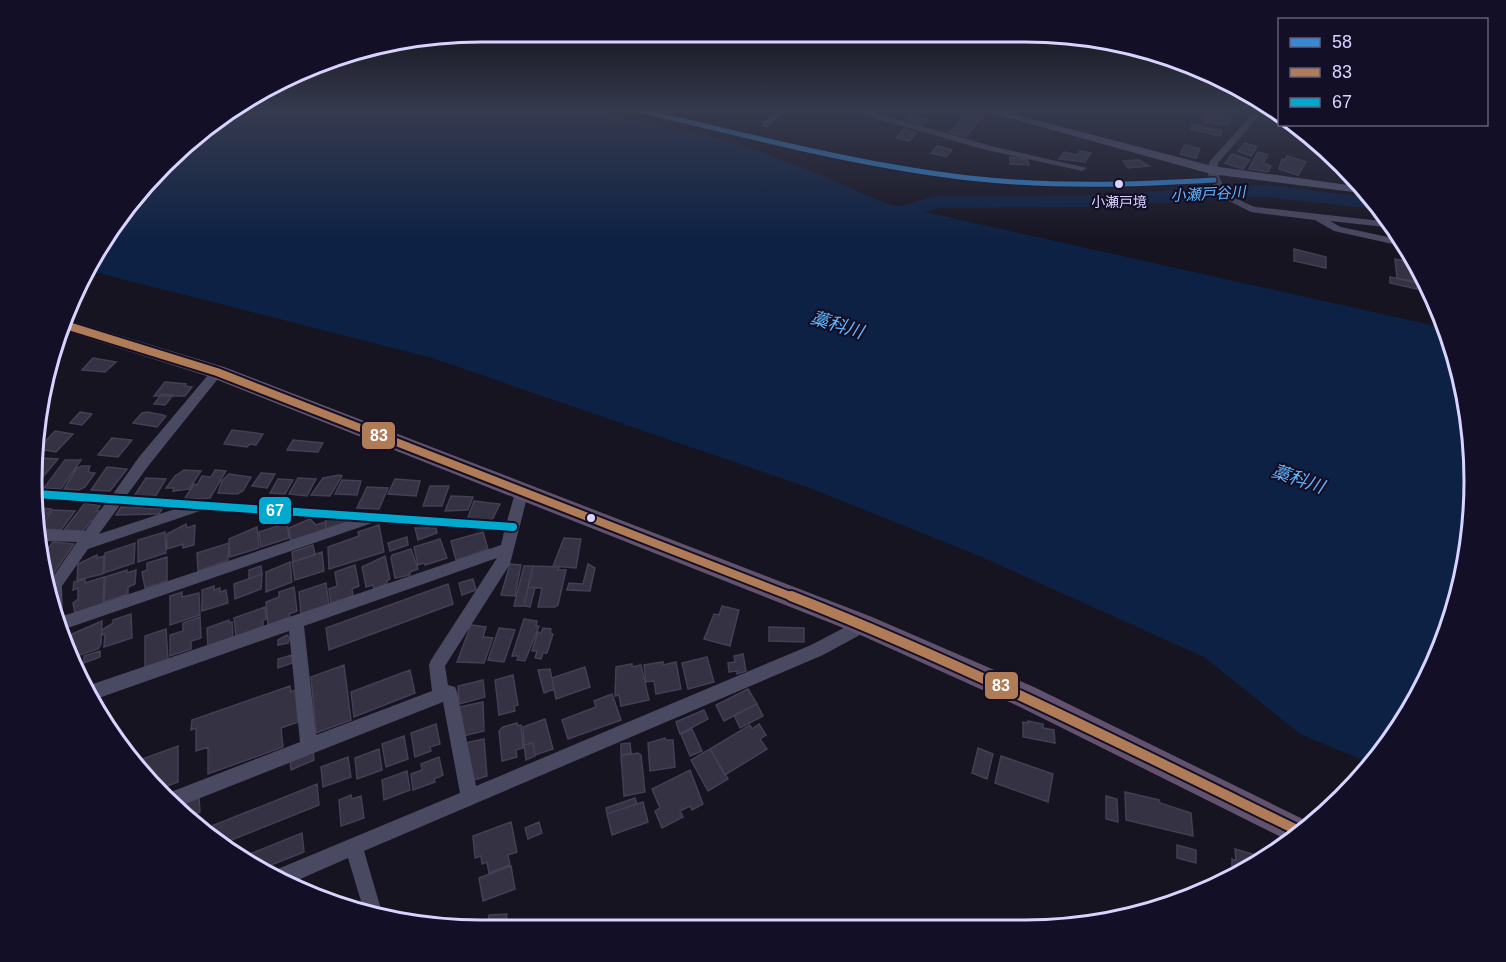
<svg xmlns="http://www.w3.org/2000/svg" width="1506" height="962" viewBox="0 0 1506 962" font-family="Helvetica,'Noto Sans JP',sans-serif">
	<style>
		.water { fill: #0d2144 }
		.lines { fill: none; stroke-linecap: round; stroke-linejoin: round }
		.river { fill: #0d2144; fill-rule: evenodd }
		.building { fill: #343243; stroke: #433f54; stroke-width: 1.5 }
		.minor { fill: #4a4962; fill-rule: evenodd }
		.secondary { fill: #575674; fill-rule: evenodd }
		.trunk { fill: #62526e; fill-rule: evenodd }
		.bus-1-casing { stroke: #130f26; stroke-width: 8 }
		.bus-2-far1-casing { stroke: #130f26; stroke-width: 12 }
		.bus-2-casing { stroke: #130f26; stroke-width: 14 }
		.bus-3-casing { stroke: #130f26; stroke-width: 12 }
		.bus-1 { stroke: #338bd7; stroke-width: 5 }
		.bus-2-far1 { stroke: #b07c57; stroke-width: 8 }
		.bus-2 { stroke: #b07c57; stroke-width: 10 }
		.bus-3 { stroke: #00a9ce; stroke-width: 8 }
		.bus-dot { fill: #d9d4ff; stroke: #130f26; stroke-width: 2 }
		.labels { text-anchor: middle; stroke-width: 4.5; stroke-linejoin: round; paint-order: stroke }
		.bus-label { font-size: 14px; fill: #d9d4ff; stroke: #130f26 }
		.far-water-label { font-size: 15px; font-style: italic; fill: #62b6ff; stroke: #130f26 }
		.water-label { font-size: 18px; font-style: italic; fill: #62b6ff; stroke: #130f26 }
		.rim { fill: none; stroke: #d9d4ff; stroke-width: 3 }
		.line-badge { stroke: #130f26; stroke-width: 2 }
		.badge-label { font-size: 16px; text-anchor: middle; font-weight: bold; fill: #fff }
	</style>
	<rect width="100%" height="100%" fill="#161421"/>
	<path class="water" d="M 230,109 L 588,109 L 728,140 L 809,170 L 885,203 L 1445,328 C 1491,450 1479,592 1415,705 C 1403,726 1386,745 1372,764 L 1300,734 L 1204,657 L 984,558 L 810,488 L 432,358 L 91,271 L 125,207 Z"/>
	<g class="lines">
		<path class="river" d="M 1242,185 L 1268,185 L 1373,198 L 1383,210 L 1268,197 L 1242,197 L 1105,207 L 938,208 L 894,221 L 886,220 L 883,215 L 886,210 L 936,196 L 1105,195 Z"/>
	</g>
	<path class="building" d="M 967,110 L 985,115 L 979,121 L 961,116 Z
		M 1208,111 L 1233,117 L 1228,125 L 1204,122 Z
		M 912,114 L 921,118 L 927,120 L 922,125 L 906,120 Z
		M 962,118 L 978,122 L 966,137 L 949,132 Z
		M 1193,124 L 1222,131 L 1220,136 L 1191,129 Z
		M 904,129 L 916,133 L 909,141 L 897,138 Z
		M 1245,143 L 1257,147 L 1251,156 L 1238,151 Z
		M 1185,145 L 1200,149 L 1196,158 L 1180,154 Z
		M 937,146 L 942,147 L 952,150 L 946,157 L 931,153 Z
		M 1080,151 L 1091,153 L 1085,162 L 1059,159 L 1064,152 L 1077,155 Z
		M 1258,152 L 1268,155 L 1263,163 L 1271,166 L 1268,172 L 1249,169 Z
		M 1232,154 L 1250,160 L 1243,169 L 1225,163 Z
		M 1287,156 L 1306,162 L 1298,175 L 1279,169 L 1282,159 L 1285,160 Z
		M 1010,157 L 1027,159 L 1029,165 L 1010,164 Z
		M 1139,160 L 1149,166 L 1128,168 L 1123,161 Z
		M 1294,249 L 1326,257 L 1326,268 L 1294,261 Z
		M 1395,259 L 1415,263 L 1417,282 L 1397,278 Z
		M 1390,277 L 1417,283 L 1417,289 L 1390,283 Z
		M 93,358 L 116,362 L 105,372 L 82,370 Z
		M 165,382 L 186,384 L 185,386 L 192,387 L 185,396 L 154,396 Z
		M 162,394 L 173,395 L 165,405 L 154,404 Z
		M 80,412 L 92,414 L 82,425 L 70,423 Z
		M 147,412 L 163,415 L 166,416 L 157,427 L 133,423 L 142,413 Z
		M 232,430 L 263,434 L 256,445 L 250,444 L 247,447 L 224,444 Z
		M 55,431 L 73,434 L 56,452 L 38,449 Z
		M 112,438 L 132,440 L 118,457 L 98,455 Z
		M 293,440 L 323,443 L 318,452 L 287,450 Z
		M 41,458 L 58,459 L 36,485 L 33,461 Z
		M 65,460 L 81,460 L 61,489 L 44,488 Z
		M 82,466 L 90,466 L 88,472 L 95,473 L 85,487 L 79,490 L 64,489 L 77,468 Z
		M 107,467 L 127,469 L 110,491 L 91,490 Z
		M 184,470 L 201,471 L 189,489 L 173,491 L 174,488 L 166,488 L 175,476 Z
		M 215,470 L 226,471 L 210,498 L 184,500 L 194,484 L 197,485 L 202,476 L 211,477 Z
		M 261,473 L 275,474 L 267,488 L 252,486 Z
		M 229,474 L 251,477 L 243,491 L 237,494 L 218,493 L 222,481 Z
		M 339,475 L 342,476 L 330,496 L 311,495 L 323,478 Z
		M 146,478 L 166,479 L 155,497 L 134,496 Z
		M 298,478 L 316,479 L 307,496 L 289,494 Z
		M 278,479 L 293,480 L 285,494 L 270,493 Z
		M 395,479 L 420,481 L 416,496 L 388,494 Z
		M 342,480 L 361,481 L 357,495 L 335,494 Z
		M 430,486 L 449,486 L 442,506 L 423,506 Z
		M 367,487 L 388,488 L 379,509 L 357,508 Z
		M 451,496 L 473,497 L 468,510 L 445,511 Z
		M 474,501 L 500,504 L 491,522 L 467,520 Z
		M 85,503 L 100,506 L 96,511 L 100,511 L 94,521 L 91,521 L 83,531 L 64,530 Z
		M 121,507 L 162,509 L 159,514 L 116,515 Z
		M 38,508 L 51,509 L 40,524 Z
		M 52,510 L 75,511 L 61,530 L 40,529 Z
		M 310,519 L 316,525 L 325,522 L 327,531 L 291,543 L 289,528 Z
		M 325,519 L 348,521 L 348,524 L 327,531 Z
		M 287,523 L 289,538 L 261,547 L 259,532 Z
		M 186,524 L 187,528 L 195,525 L 194,545 L 183,548 L 183,544 L 167,549 L 167,534 Z
		M 379,525 L 384,552 L 329,569 L 328,547 L 359,536 L 358,532 Z
		M 257,527 L 259,548 L 230,557 L 229,539 Z
		M 415,528 L 436,528 L 437,533 L 418,540 Z
		M 165,532 L 166,553 L 138,562 L 138,540 Z
		M 483,532 L 488,549 L 456,560 L 451,541 Z
		M 407,537 L 408,545 L 390,551 L 388,543 Z
		M 564,538 L 581,539 L 576,568 L 553,566 Z
		M 440,539 L 447,558 L 425,565 L 424,563 L 418,565 L 414,547 Z
		M 53,542 L 74,544 L 53,574 L 44,573 L 43,555 Z
		M 135,543 L 134,563 L 104,573 L 105,553 Z
		M 229,543 L 228,560 L 198,571 L 197,553 Z
		M 313,545 L 315,555 L 293,562 L 292,552 Z
		M 411,549 L 418,569 L 410,572 L 410,575 L 395,578 L 391,558 L 392,555 Z
		M 322,552 L 324,571 L 295,580 L 292,562 Z
		M 97,555 L 97,558 L 104,556 L 103,574 L 77,580 L 78,564 Z
		M 385,556 L 390,579 L 387,581 L 387,584 L 374,589 L 373,585 L 366,587 L 362,567 Z
		M 167,557 L 167,581 L 145,588 L 142,572 L 147,570 L 147,563 Z
		M 290,562 L 292,582 L 266,592 L 266,572 Z
		M 510,564 L 521,565 L 515,596 L 501,595 Z
		M 588,564 L 595,568 L 590,591 L 567,590 L 569,583 L 583,584 Z
		M 355,565 L 359,586 L 352,589 L 353,596 L 331,604 L 329,589 L 337,586 L 335,572 Z
		M 261,566 L 262,574 L 249,579 L 249,570 Z
		M 524,566 L 533,566 L 524,606 L 514,606 Z
		M 533,566 L 559,567 L 558,570 L 566,570 L 558,605 L 555,607 L 538,607 L 542,588 L 528,587 Z
		M 127,570 L 127,573 L 136,570 L 135,584 L 128,587 L 128,594 L 104,602 L 105,577 Z
		M 262,574 L 261,589 L 235,599 L 234,584 Z
		M 104,577 L 103,605 L 75,614 L 73,603 L 78,599 L 78,588 L 73,590 L 74,582 L 85,579 L 85,583 Z
		M 473,579 L 476,590 L 462,595 L 459,583 Z
		M 326,583 L 329,605 L 301,615 L 299,592 Z
		M 448,584 L 453,604 L 329,650 L 326,628 Z
		M 214,586 L 214,590 L 220,588 L 220,592 L 226,590 L 228,603 L 202,611 L 202,590 Z
		M 294,587 L 297,611 L 289,614 L 290,617 L 268,625 L 266,602 L 279,597 L 279,592 Z
		M 528,587 L 535,588 L 530,607 L 524,606 Z
		M 182,592 L 182,597 L 199,593 L 200,615 L 170,625 L 170,596 Z
		M 722,606 L 739,610 L 730,646 L 704,639 L 714,614 L 719,615 Z
		M 265,607 L 266,619 L 263,620 L 263,627 L 236,637 L 234,618 Z
		M 131,614 L 132,638 L 104,647 L 105,634 L 102,635 L 102,630 L 113,623 L 113,620 Z
		M 200,617 L 201,638 L 191,641 L 191,649 L 170,656 L 170,635 L 183,631 L 183,623 Z
		M 524,619 L 537,621 L 536,626 L 539,626 L 525,661 L 517,660 L 519,656 L 512,656 Z
		M 229,620 L 229,623 L 232,622 L 233,638 L 208,647 L 207,628 Z
		M 102,621 L 101,644 L 98,649 L 74,657 L 71,650 L 72,634 Z
		M 471,625 L 486,627 L 483,637 L 493,638 L 484,663 L 457,662 Z
		M 769,627 L 804,628 L 804,642 L 769,641 Z
		M 499,628 L 515,630 L 504,662 L 488,660 Z
		M 543,628 L 551,629 L 550,633 L 553,634 L 547,653 L 543,653 L 541,659 L 535,658 L 537,651 L 532,651 L 538,632 L 541,633 Z
		M 166,629 L 168,659 L 145,670 L 145,636 Z
		M 287,635 L 290,638 L 288,643 L 278,645 L 278,640 Z
		M 100,651 L 100,657 L 84,663 L 84,656 Z
		M 743,654 L 746,671 L 737,674 L 737,671 L 729,672 L 728,663 L 735,662 L 734,656 Z
		M 292,655 L 292,663 L 278,668 L 278,659 Z
		M 707,657 L 714,682 L 688,689 L 682,663 Z
		M 663,662 L 663,665 L 676,662 L 681,689 L 656,694 L 654,681 L 646,682 L 644,665 Z
		M 632,664 L 632,667 L 641,665 L 649,700 L 621,706 L 619,695 L 615,696 L 616,667 Z
		M 344,665 L 351,720 L 316,733 L 311,677 Z
		M 585,667 L 590,687 L 556,699 L 552,678 Z
		M 550,669 L 554,689 L 544,693 L 538,670 Z
		M 410,670 L 415,693 L 354,717 L 351,692 Z
		M 513,675 L 518,705 L 514,706 L 515,711 L 499,715 L 495,680 Z
		M 483,680 L 485,697 L 459,704 L 458,686 Z
		M 290,686 L 291,692 L 295,690 L 298,722 L 281,728 L 283,747 L 208,774 L 208,747 L 196,751 L 196,728 L 191,730 L 192,720 Z
		M 748,689 L 757,704 L 724,721 L 716,705 Z
		M 612,694 L 621,720 L 568,739 L 562,720 L 596,707 L 594,701 Z
		M 483,702 L 484,731 L 463,736 L 459,707 Z
		M 757,704 L 763,716 L 740,728 L 734,715 Z
		M 704,710 L 708,719 L 680,734 L 676,722 Z
		M 545,719 L 553,749 L 535,755 L 533,743 L 524,745 L 523,727 Z
		M 1028,721 L 1043,724 L 1043,728 L 1054,730 L 1055,743 L 1023,737 L 1023,722 L 1028,723 Z
		M 517,723 L 518,726 L 521,725 L 523,748 L 516,750 L 517,757 L 502,761 L 499,731 L 503,727 Z
		M 436,724 L 440,744 L 430,747 L 431,751 L 415,757 L 411,733 Z
		M 759,724 L 766,735 L 760,739 L 767,749 L 725,775 L 710,749 L 750,725 L 752,729 Z
		M 692,729 L 702,751 L 690,756 L 681,734 Z
		M 404,736 L 408,759 L 386,767 L 382,744 Z
		M 665,738 L 665,740 L 673,740 L 675,767 L 650,771 L 648,743 Z
		M 484,739 L 487,776 L 471,781 L 465,743 Z
		M 533,743 L 535,756 L 526,760 L 524,745 Z
		M 630,743 L 631,753 L 621,755 L 621,744 Z
		M 178,746 L 178,782 L 159,789 L 134,762 Z
		M 978,748 L 993,754 L 987,779 L 972,773 Z
		M 379,749 L 382,770 L 357,779 L 355,758 Z
		M 710,749 L 728,779 L 708,791 L 691,760 Z
		M 313,751 L 314,760 L 291,770 L 290,760 Z
		M 638,753 L 641,755 L 645,792 L 624,796 L 621,756 Z
		M 1001,756 L 1053,774 L 1048,802 L 995,783 Z
		M 348,757 L 351,777 L 323,787 L 321,767 Z
		M 439,757 L 443,775 L 434,779 L 435,782 L 413,790 L 411,774 L 422,770 L 421,764 Z
		M 690,770 L 703,804 L 692,810 L 690,806 L 680,811 L 683,817 L 662,828 L 655,811 L 660,808 L 652,789 Z
		M 407,771 L 410,790 L 384,800 L 382,780 Z
		M 317,784 L 319,805 L 224,843 L 202,830 Z
		M 1125,792 L 1159,800 L 1160,803 L 1191,813 L 1193,836 L 1126,820 Z
		M 351,795 L 352,799 L 361,796 L 364,818 L 341,826 L 339,800 Z
		M 1106,796 L 1117,799 L 1118,822 L 1106,819 Z
		M 199,797 L 200,812 L 184,819 L 174,807 Z
		M 635,798 L 637,804 L 607,814 L 606,808 Z
		M 643,802 L 648,822 L 612,835 L 607,814 Z
		M 511,822 L 517,852 L 508,855 L 510,865 L 489,873 L 487,862 L 482,864 L 481,856 L 475,858 L 473,836 Z
		M 539,822 L 542,833 L 528,839 L 525,828 Z
		M 302,833 L 304,852 L 264,868 L 245,856 Z
		M 1177,845 L 1196,850 L 1196,863 L 1177,858 Z
		M 1235,849 L 1266,858 L 1232,879 L 1232,859 L 1236,861 Z
		M 511,866 L 515,889 L 483,901 L 479,878 Z
		M 507,914 L 505,927 L 487,927 L 489,915 Z"/>
	<g class="lines">
		<path class="minor" d="M 631,109 L 645,109 C 753,134 861,164 972,175 C 1051,183 1130,182 1209,177 L 1207,171 L 1210,161 L 1257,109 L 1265,109 L 1218,163 C 1215,186 1237,201 1256,207 L 1390,222 L 1394,228 L 1330,221 L 1341,227 L 1402,240 L 1406,247 L 1334,231 L 1315,220 L 1251,212 L 1229,201 L 1212,183 C 1131,188 1051,189 970,181 C 857,168 746,138 635,112 Z
			M 778,109 L 787,109 L 768,127 L 762,127 L 762,123 Z
			M 849,109 L 861,109 L 991,146 L 1087,168 L 1082,171 L 986,150 L 850,111 Z
			M 1013,109 L 1021,109 L 1014,119 L 1008,119 L 1007,117 Z
			M 217,368 L 223,372 L 221,375 L 149,465 L 127,495 L 507,521 L 517,486 L 527,486 L 529,490 L 510,564 L 445,666 L 448,685 L 455,687 L 457,692 L 476,786 L 811,645 L 859,620 L 864,618 L 869,620 L 872,625 L 869,630 L 823,655 L 364,851 L 383,916 L 364,911 L 348,858 L 289,884 L 272,874 L 273,871 L 460,793 L 443,702 L 175,808 L 163,795 L 300,742 L 289,631 L 93,700 L 87,686 L 501,545 L 504,532 L 372,523 L 62,630 L 47,598 L 48,584 L 77,542 L 41,541 L 40,529 L 85,531 L 105,504 L 37,499 L 36,489 L 113,494 L 139,457 L 213,369 ZM 120,505 L 175,509 L 99,534 ZM 200,511 L 348,521 L 63,616 L 62,586 L 88,549 ZM 497,558 L 431,660 L 429,665 L 432,691 L 316,735 L 304,626 Z"/>
		<path class="secondary" d="M 976,109 L 994,109 L 1212,166 L 1362,187 L 1369,194 L 1211,174 Z"/>
		<path class="trunk" d="M 65,319 L 224,367 L 872,617 L 1036,688 L 1313,824 L 1291,842 L 1018,706 L 856,633 L 210,377 L 59,329 Z"/>
		<g class="bus-1-casing">
			<path id="bus-1" d="M 635,109 C 745,135 856,165 969,178 C 1050,187 1132,185 1214,180"/>
		</g>
		<g class="bus-2-far1-casing">
			<path id="bus-2-far1" d="M 62,324 L 217,372 L 795,598"/>
		</g>
		<g class="bus-2-casing">
			<path id="bus-2" d="M 791,596 C 966,665 1134,750 1303,833"/>
		</g>
		<g class="bus-3-casing">
			<path id="bus-3" d="M 37,494 L 513,527"/>
		</g>
		<use href="#bus-1" class="bus-1"/>
		<use href="#bus-2-far1" class="bus-2-far1"/>
		<use href="#bus-2" class="bus-2"/>
		<use href="#bus-3" class="bus-3"/>
	</g>
	<linearGradient id="sky" x2="0" y2="1"><stop stop-color="#0c0b12"/><stop offset="0.45" stop-color="#363a4e"/><stop offset="1" stop-color="#363a4e" stop-opacity="0"/></linearGradient>
	<rect width="1506" height="243" fill="url(#sky)"/>
	<g class="bus-dot">
		<circle cx="1119" cy="184" r="5"/>
		<circle cx="591" cy="518" r="5"/>
	</g>
	<g class="labels">
		<g class="bus-label">
			<text x="1119" y="207">小瀬戸境</text>
		</g>
		<g class="far-water-label">
			<text transform="translate(1208 194) rotate(-3)" y="5">小瀬戸谷川</text>
		</g>
		<g class="water-label">
			<text transform="translate(837 325) rotate(17)" y="6">藁科川</text>
			<text transform="translate(1298 479) rotate(19)" y="6">藁科川</text>
		</g>
	</g>
	<path d="M0 0H1506V962H0ZM481 42H1025A439 439 0 0 1 1464 481V481A439 439 0 0 1 1025 920H481A439 439 0 0 1 42 481V481A439 439 0 0 1 481 42Z" fill="#130f26" fill-rule="evenodd"/>
	<path class="rim" d="M481 42H1025A439 439 0 0 1 1464 481V481A439 439 0 0 1 1025 920H481A439 439 0 0 1 42 481V481A439 439 0 0 1 481 42Z"/>
	<g class="line-badge">
		<rect x="361" y="421" width="35" height="29" rx="6" fill="#b07c57"/>
		<rect x="258" y="496" width="34" height="29" rx="6" fill="#00a9ce"/>
		<rect x="984" y="671" width="35" height="29" rx="6" fill="#b07c57"/>
	</g>
	<g class="badge-label">
		<text x="379" y="441">83</text>
		<text x="275" y="516">67</text>
		<text x="1001" y="691">83</text>
	</g>
	<rect x="1278" y="18" width="210" height="108" fill="#130f26" stroke="#625e7d" stroke-width="1.5"/>
	<rect x="1290" y="38" width="30" height="9" fill="#338bd7" stroke="#625e7d" stroke-width="1.5"/>
	<text x="1332" y="48" font-size="18" fill="#d9d4ff">58</text>
	<rect x="1290" y="68" width="30" height="9" fill="#b07c57" stroke="#625e7d" stroke-width="1.5"/>
	<text x="1332" y="78" font-size="18" fill="#d9d4ff">83</text>
	<rect x="1290" y="98" width="30" height="9" fill="#00a9ce" stroke="#625e7d" stroke-width="1.5"/>
	<text x="1332" y="108" font-size="18" fill="#d9d4ff">67</text>
</svg>
